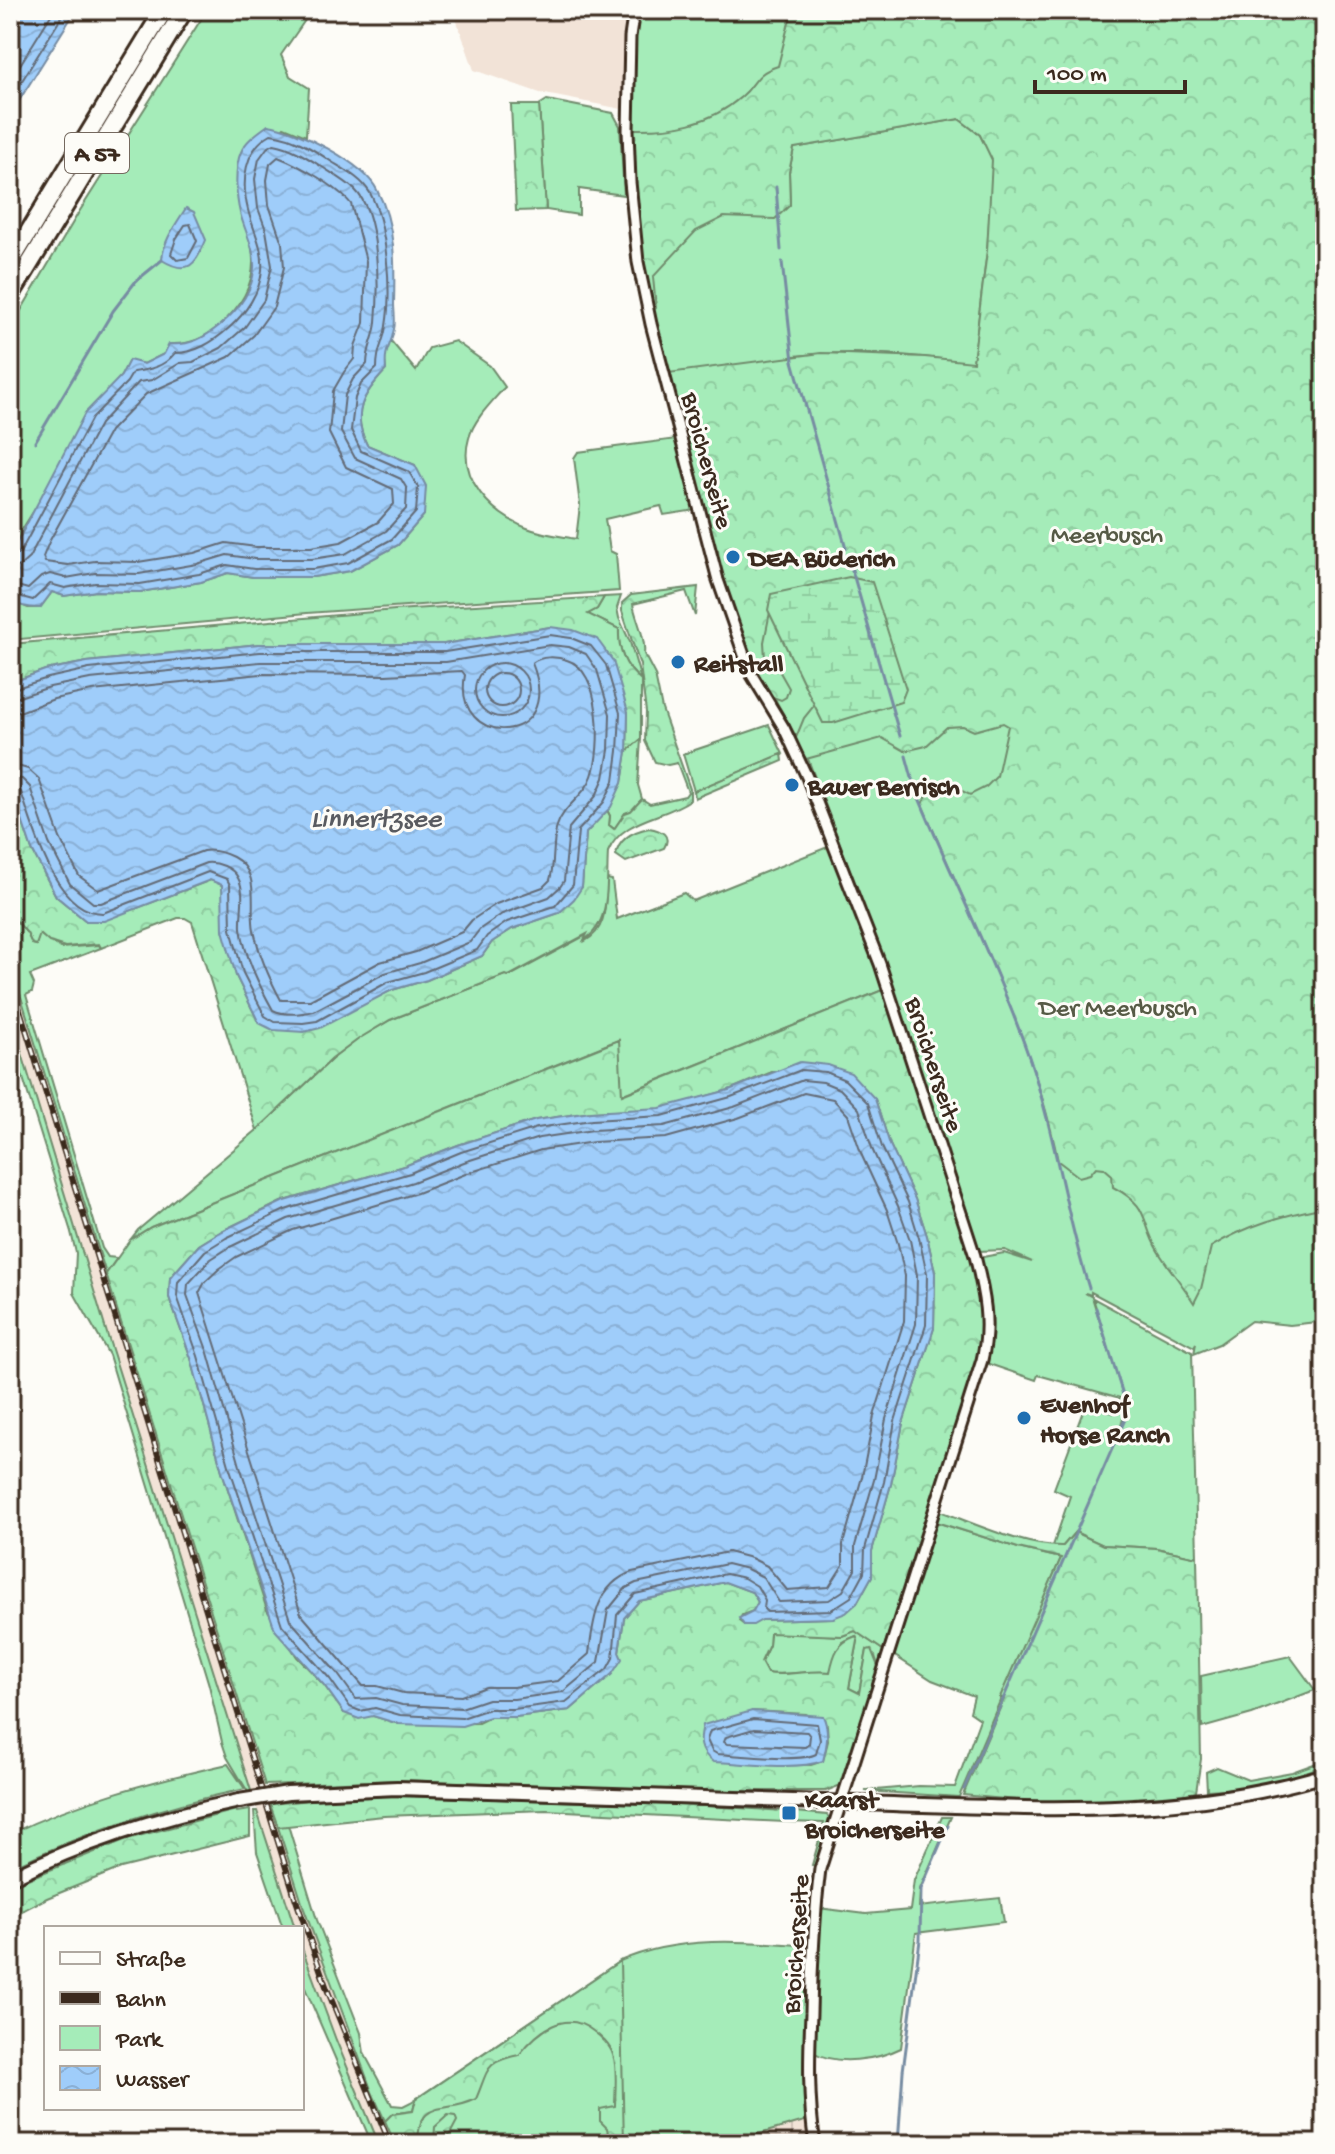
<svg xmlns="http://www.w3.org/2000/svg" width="1335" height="2154" viewBox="0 0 1335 2154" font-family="'Gochi Hand',sans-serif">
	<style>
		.built { fill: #f2e3d7 }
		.industrial { fill: url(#industrial-grid) }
		.green { fill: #a5ecb9; stroke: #708b6c; stroke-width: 2 }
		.forest { fill: url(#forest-crowns); stroke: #708b6c; stroke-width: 2; fill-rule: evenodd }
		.wetland { fill: url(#wetland-marsh); stroke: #708b6c; stroke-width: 2 }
		.water { fill: url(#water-waves); stroke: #778ca2; stroke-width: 2 }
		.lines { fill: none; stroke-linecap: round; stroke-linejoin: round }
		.shore { stroke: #636b76; stroke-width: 2 }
		.stream { stroke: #778ca2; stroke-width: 3 }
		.street-casing { stroke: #3b2a1e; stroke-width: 15 }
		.secondary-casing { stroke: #3b2a1e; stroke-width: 18 }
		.highway-casing { stroke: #3b2a1e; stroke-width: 22 }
		.street { stroke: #fdfcf7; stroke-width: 9 }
		.secondary { stroke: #fdfcf7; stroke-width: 12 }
		.highway { stroke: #fdfcf7; stroke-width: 16 }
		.rail-casing { stroke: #3b2a1e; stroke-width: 6 }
		.rail { stroke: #fdfcf7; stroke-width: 3; stroke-dasharray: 9; stroke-linecap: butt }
		.secondary-bridge-casing { stroke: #3b2a1e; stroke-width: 18; stroke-linecap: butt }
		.secondary-bridge { stroke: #fdfcf7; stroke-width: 12 }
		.poi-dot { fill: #1f6fb2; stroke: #fdfcf7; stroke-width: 3 }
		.labels { text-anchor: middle; stroke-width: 6; stroke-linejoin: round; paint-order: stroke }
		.shield { fill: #fdfcf7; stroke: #75695f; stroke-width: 2 }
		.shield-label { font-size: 24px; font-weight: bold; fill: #3b2a1e }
		.street-label { font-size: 26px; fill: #3b2a1e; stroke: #fdfcf7 }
		.park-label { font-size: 26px; fill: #565a45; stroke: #fdfcf7 }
		.poi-label { font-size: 26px; font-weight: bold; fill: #3b2a1e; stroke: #fdfcf7; text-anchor: start }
		.water-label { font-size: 28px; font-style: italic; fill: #595b60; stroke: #fdfcf7 }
	</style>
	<defs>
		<pattern id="industrial-grid" width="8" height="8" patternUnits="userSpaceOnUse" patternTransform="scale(2)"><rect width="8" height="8" fill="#f2e3d7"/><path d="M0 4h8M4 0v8" fill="none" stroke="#d0c3b8"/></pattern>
		<pattern id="forest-crowns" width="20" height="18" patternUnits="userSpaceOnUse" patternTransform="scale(2)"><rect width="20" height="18" fill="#a5ecb9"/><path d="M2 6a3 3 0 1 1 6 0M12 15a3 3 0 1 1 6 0" fill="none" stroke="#8fcb9f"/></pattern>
		<pattern id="wetland-marsh" width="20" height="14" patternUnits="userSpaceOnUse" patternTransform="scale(2)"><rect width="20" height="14" fill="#a5ecb9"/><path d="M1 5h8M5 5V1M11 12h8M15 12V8" fill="none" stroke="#8fcb9f"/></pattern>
		<pattern id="water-waves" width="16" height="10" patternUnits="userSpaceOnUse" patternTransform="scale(2)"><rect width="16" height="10" fill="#9fcdfa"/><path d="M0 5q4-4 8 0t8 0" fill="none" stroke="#8ab0d6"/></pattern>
	</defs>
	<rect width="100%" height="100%" fill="#fdfcf7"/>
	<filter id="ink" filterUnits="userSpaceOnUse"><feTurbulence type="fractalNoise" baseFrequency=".0125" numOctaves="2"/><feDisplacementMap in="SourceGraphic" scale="16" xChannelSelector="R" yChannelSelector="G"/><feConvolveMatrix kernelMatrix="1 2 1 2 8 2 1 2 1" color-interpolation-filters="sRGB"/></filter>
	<g filter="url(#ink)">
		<path class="built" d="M 453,10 L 633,10 L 627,110 L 540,93 L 474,70 Z
			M 10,961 L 270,1804 L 350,2037 L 395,2144 L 379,2144 L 336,2040 L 302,1948 L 302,1928 L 295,1928 L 290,1913 L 109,1340 L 10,1014 Z"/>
		<path class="industrial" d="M 808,2120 L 809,2144 L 725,2144 Z"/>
		<path class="green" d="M 207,10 L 312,10 L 281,55 L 290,76 L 309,88 L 306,136 L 284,127 L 237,179 C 238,189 238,200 240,210 C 241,218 246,225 248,233 C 261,270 248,301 219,326 C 204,339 189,345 170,344 L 164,354 L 144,364 L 129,361 L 121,376 L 110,389 L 23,528 L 10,559 L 10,329 L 79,212 Z
			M 635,10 L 814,10 L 779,143 L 790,205 L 789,172 L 794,148 L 959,119 L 980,135 L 993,160 L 987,251 L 973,363 C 915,355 853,349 794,356 L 1325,958 L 1325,1321 L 1290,1325 L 1251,1321 L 1219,1344 L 1194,1354 L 1196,1343 L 1194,1347 L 1091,1292 L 1091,1295 L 1085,1293 L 1092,1297 L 1124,1398 L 1126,1408 L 1121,1426 L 1127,1408 L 1093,1298 L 1192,1352 L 1197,1557 L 1156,1548 L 1103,1545 L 1075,1532 L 1063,1546 L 1053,1546 L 1070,1496 L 1054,1489 L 1086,1403 L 1113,1413 L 1120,1398 L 1038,1375 L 1036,1380 L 986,1363 C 993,1327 990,1295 981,1260 L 983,1257 L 1004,1253 L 1032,1262 L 1005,1250 L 978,1251 L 886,965 L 806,754 L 777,703 L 745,633 L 710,531 L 652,310 L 631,129 Z
			M 547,100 L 613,113 L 620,126 L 624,195 L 579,189 L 579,215 L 546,210 L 539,105 Z
			M 390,340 L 416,371 L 429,348 L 455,341 L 490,366 L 505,387 C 492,402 474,419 469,438 C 457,479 492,514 527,528 C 542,534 560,536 576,539 L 580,505 L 574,458 L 578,452 L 676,439 L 696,510 L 664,515 L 661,506 L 605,519 L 610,551 L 616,554 L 619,591 L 307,613 L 10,640 L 10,600 L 28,608 L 40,608 L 52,592 L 64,596 L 96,591 L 140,592 L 201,582 L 228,573 L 253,577 L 313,577 L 350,571 L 398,545 L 424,515 L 415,465 L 367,445 C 351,413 363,394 386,370 L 384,353 Z
			M 621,596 L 617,608 L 619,618 L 630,642 L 641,680 C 624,666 618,650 619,629 L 587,614 L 597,609 L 604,597 Z
			M 769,725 L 783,754 L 694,791 L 683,754 Z
			M 641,739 L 638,785 L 642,799 L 631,811 L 625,813 L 614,829 L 609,825 L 610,816 L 607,810 L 622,783 L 627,751 Z
			M 830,846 L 885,989 L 621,1095 L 618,1040 L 151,1227 L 130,1240 L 138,1230 L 257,1130 L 332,1059 L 361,1037 L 390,1020 L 505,975 L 510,976 L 588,934 L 585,941 C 608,929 605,903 607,879 L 612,880 L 617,919 L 684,893 L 693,901 Z
			M 14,918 L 27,933 L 32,944 L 36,945 L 39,934 L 61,948 L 99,945 L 101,948 L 30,975 L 34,984 L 32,992 L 26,995 L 102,1248 L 108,1257 L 117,1258 L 106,1274 L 10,961 L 10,920 Z
			M 10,1014 L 109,1340 L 253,1797 L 251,1797 L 227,1757 L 222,1742 L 209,1685 L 109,1355 L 74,1293 L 76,1253 L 71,1232 L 10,1036 Z
			M 933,1521 L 1018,1548 L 1061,1558 L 959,1797 L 865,1791 L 919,1786 L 955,1787 L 980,1719 L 970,1712 L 974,1696 L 932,1680 L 892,1654 Z
			M 855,1631 L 883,1650 L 879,1669 L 875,1656 L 867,1650 L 859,1693 L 849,1688 L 858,1641 L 856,1636 L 842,1642 L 830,1672 C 818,1670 773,1676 768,1673 C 763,1671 763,1667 761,1662 L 769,1645 L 770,1632 L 842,1636 Z
			M 1290,1656 L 1315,1690 L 1252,1714 L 1202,1728 L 1201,1676 Z
			M 1325,1760 L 1325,1765 C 1287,1780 1247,1789 1207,1790 L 1206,1772 L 1217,1767 L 1248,1780 L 1292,1772 Z
			M 228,1764 L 245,1789 C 163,1806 85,1832 10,1868 L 10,1834 C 79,1800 153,1781 228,1764 Z
			M 254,1811 L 257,1811 L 295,1928 L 283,1928 L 257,1852 Z
			M 786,1811 L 827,1815 L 830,1820 L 817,1866 L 812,1865 L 824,1823 L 785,1822 Z
			M 942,1817 L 951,1817 L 920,1889 L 919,1907 L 1000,1898 L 1004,1922 L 916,1933 L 901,2048 C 877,2060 836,2066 813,2052 L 818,1908 L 866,1914 L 910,1910 L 914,1880 Z
			M 288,1825 L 317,1920 L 361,2033 L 364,2053 L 392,2105 L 403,2106 L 411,2102 L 620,1961 C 678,1935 747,1941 809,1946 L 808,2120 L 725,2144 L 418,2144 L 418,2130 L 425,2115 L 415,2101 L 413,2111 L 392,2114 L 385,2121 L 372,2092 L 304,1909 L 278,1827 Z
			M 302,1948 L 336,2040 L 379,2144 L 372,2144 L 302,1981 Z"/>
		<path class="forest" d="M 792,10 L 1325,10 L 1325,1207 C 1284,1215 1247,1225 1211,1247 L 1201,1289 L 1194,1303 C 1183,1285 1169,1269 1158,1251 C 1140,1220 1151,1207 1113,1187 L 1112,1175 L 1104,1168 L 1096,1167 L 1090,1174 L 1079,1177 L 1058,1161 C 1033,1036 971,921 922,804 L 932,787 L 942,781 L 970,795 L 986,787 L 997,776 L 1008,726 L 1003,723 L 974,731 L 963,726 L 947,727 L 926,746 L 905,751 L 882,738 L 806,759 L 795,740 L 804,718 L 817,702 L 770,612 L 764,642 L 765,658 L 777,667 L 789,688 L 786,697 L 781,700 L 770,696 C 749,660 721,591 718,550 L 712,545 L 668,373 L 821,353 L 925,357 L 973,362 L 987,251 L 992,160 L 980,135 L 959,119 L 794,148 L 789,172 L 790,205 L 775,219 L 724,217 L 696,231 L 653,277 L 656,308 L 652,310 L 636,212 L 631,129 C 672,130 709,125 741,97 C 758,83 753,74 778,66 Z
			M 511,105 L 539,105 L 546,210 L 516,211 Z
			M 698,587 L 695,616 L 686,591 L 633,604 C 636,620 646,638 644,654 L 655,675 L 662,709 L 690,789 L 690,800 C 663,819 622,818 608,852 C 606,881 612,923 584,940 L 587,934 L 509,976 L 505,975 L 390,1020 L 360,1038 L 332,1059 L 257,1130 L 192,922 L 185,918 L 178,918 L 101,948 L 99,944 L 65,947 L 49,942 L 40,934 L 36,945 L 32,944 L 27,933 L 14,918 L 10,920 L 10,881 L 14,879 L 10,867 L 10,784 L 32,850 L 56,896 L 86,921 L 132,910 L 211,880 L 222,885 L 236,976 L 259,1023 L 365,1003 L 392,990 L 427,980 L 482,956 L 492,942 L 512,929 L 559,913 L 582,887 L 586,833 L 607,810 L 610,816 L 609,825 L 614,829 L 625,813 L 631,811 L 642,799 L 650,804 L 685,796 L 688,792 L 677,763 L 668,765 L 655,762 L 645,741 L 646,712 L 640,665 L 622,611 L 622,603 L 631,595 Z
			M 604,597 L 597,609 L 588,614 L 619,629 C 618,650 624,666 641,680 L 641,739 L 627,751 L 628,712 L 550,627 L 444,644 L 259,644 L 87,662 L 45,670 L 10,683 L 11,644 L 395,610 Z
			M 782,754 L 783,761 L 695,798 L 694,791 Z
			M 649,828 C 661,830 672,835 664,848 L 626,862 L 616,855 C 619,838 634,831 649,828 Z
			M 885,989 L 977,1279 L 984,1325 L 979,1360 L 883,1650 L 855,1631 L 842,1636 L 770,1633 L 769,1645 L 761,1662 L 767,1673 C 786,1677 809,1669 830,1672 C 834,1653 837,1643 856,1636 L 858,1641 L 849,1688 L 859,1693 L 867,1650 L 871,1649 L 879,1669 L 858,1738 L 841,1785 L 826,1791 L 704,1791 L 397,1780 L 265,1785 L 106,1274 L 130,1240 L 151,1227 L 619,1040 L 622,1095 ZM 774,1071 L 875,1099 L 890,1145 L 915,1199 L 927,1236 L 935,1273 L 934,1328 L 903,1423 L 891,1484 L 872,1551 L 872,1576 L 857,1603 L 833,1618 L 762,1620 L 744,1625 L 739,1621 L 742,1615 L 753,1611 L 758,1602 L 752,1592 L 725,1582 L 639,1601 L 624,1618 L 619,1652 L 612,1674 L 570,1710 L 515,1717 L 490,1717 L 478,1723 L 399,1724 L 373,1716 L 344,1713 L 324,1685 L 297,1657 L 267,1610 L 222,1471 L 191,1358 L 169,1297 L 170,1278 L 199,1245 L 222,1231 L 281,1202 L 407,1165 L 458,1145 L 536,1120 L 591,1112 L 660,1109 L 729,1090 ZM 752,1711 L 806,1714 L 827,1725 L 828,1741 L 823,1761 L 811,1765 L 762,1763 Z
			M 937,1510 C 974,1523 1024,1547 1063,1546 L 1075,1532 L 1103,1545 L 1156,1548 L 1197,1557 L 1201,1759 L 1196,1792 C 1121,1809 1040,1803 963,1795 L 1004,1699 L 1000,1697 L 1061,1558 L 1018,1548 L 933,1521 Z
			M 405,1796 L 708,1806 L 786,1811 L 785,1822 L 546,1810 L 384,1816 L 278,1827 L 270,1804 L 341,1797 Z
			M 236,1810 L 237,1812 L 250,1810 L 250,1836 L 121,1868 L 47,1898 L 10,1917 L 10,1887 L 25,1880 L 127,1839 Z
			M 620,1961 L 624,2144 L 618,2144 L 617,2140 L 609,2139 L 607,2128 L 600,2121 L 600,2109 L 615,2106 C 615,2091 618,2069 613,2055 C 611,2046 600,2036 593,2031 C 565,2008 537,2032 519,2055 C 484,2062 489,2069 476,2099 C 446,2115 418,2096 418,2144 L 395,2144 L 385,2121 L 392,2114 L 413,2111 L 416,2099 Z
			M 448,2115 L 455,2116 L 457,2121 L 448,2138 L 437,2144 L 434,2141 L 435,2127 Z"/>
		<path class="wetland" d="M 849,577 L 872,582 L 906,689 L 901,702 L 833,723 L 823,723 L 768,610 L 771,594 Z"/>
		<path class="water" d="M 10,10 L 76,10 L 10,115 Z
			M 268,125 C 297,129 364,163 377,190 C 396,225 395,266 394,304 C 394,312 396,322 394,329 C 391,349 384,346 386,370 C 363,394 351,413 367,445 L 415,465 L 426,486 L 424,515 L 398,545 L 350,571 L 313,577 L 253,577 L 228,573 L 201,582 L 140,592 L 96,591 L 64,596 L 52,592 L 40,608 C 29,608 19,607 10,600 L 10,559 L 12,552 L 85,413 L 121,376 L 129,360 L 144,364 L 164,354 L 169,344 C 190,346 204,338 220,325 C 237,311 253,291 254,268 C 255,248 245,232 240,213 C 236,197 234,168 241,152 C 246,140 259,132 268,125 Z
			M 186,208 L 194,212 L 206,240 C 196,265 188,276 162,260 C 163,241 176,224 186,208 Z
			M 550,627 L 573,630 L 597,639 L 613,661 L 628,712 L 627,751 L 622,783 L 611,807 L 586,833 L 582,887 L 574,899 L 559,913 L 512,929 L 492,942 L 482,956 L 427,980 L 392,990 L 320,1028 L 304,1032 L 273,1030 L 259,1023 L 236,976 L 223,930 L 222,885 L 210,880 L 104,921 L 86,921 L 56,896 L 32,850 L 10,784 L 10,683 L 45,670 L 87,662 L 259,644 L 444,644 Z
			M 800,1062 L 828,1065 L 851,1073 L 875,1099 L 890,1145 L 915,1199 L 927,1236 L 935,1273 L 934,1328 L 903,1423 L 891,1484 L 872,1551 L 872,1576 L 857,1603 L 846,1613 L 833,1618 L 762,1620 L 753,1625 L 744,1625 L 739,1618 L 753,1611 L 758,1602 L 752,1592 L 725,1582 L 639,1601 L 624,1618 L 619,1652 L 622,1659 L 612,1674 L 570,1710 L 515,1717 L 490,1717 L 462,1726 L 399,1724 L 373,1716 L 359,1719 L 344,1713 L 324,1685 L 275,1630 L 222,1471 L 191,1358 L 169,1297 L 170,1278 L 199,1245 L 222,1231 L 282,1202 L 407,1165 L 458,1145 L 536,1120 L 591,1112 L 660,1108 L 729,1090 Z
			M 752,1711 L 823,1716 C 830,1731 827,1745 823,1761 C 794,1771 745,1763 713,1762 C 699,1751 699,1741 703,1725 Z"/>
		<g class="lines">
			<path class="shore" d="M 10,81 L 54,10
				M 10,100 L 66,10
				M 278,157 C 299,165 337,186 351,204 L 366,261 L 364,323 L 355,346 L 354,359 L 344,372 L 333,391 L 329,433 L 346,467 L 393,489 L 394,504 L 378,522 L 341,542 L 311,547 L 256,547 L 226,543 L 194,553 L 138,562 L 95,561 L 68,565 L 45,562 L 43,557 L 49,542 L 110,431 L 146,394 L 229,357 L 254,335 L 274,307 L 284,267 L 282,243 L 269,205 L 267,180 L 270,164 Z
				M 190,224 L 197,241 L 188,258 L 177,260 L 171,254 L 176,239 L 185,225 Z
				M 10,558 L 20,553 L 92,418 L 127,382 L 133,372 C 149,370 164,367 175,353 C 196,353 213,342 229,328 C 246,313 260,292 262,270 C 264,248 253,230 248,210 C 241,182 244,149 271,134 C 294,137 313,149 332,162 C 345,170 362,179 370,193 C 387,224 392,291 386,326 C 384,344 377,346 377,368 L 361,384 L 355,398 L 351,430 L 361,451 L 409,472 L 418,487 L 416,512 L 392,539 L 348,563 L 313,569 L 254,569 L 227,565 L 199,574 L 140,584 L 95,583 L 65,588 L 50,584 L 33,600 L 10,594
				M 10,568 L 20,566 L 29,558 L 100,424 L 139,382 L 152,380 L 180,363 L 193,362 L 221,348 L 245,327 L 264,300 L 272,266 L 266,230 L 258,208 L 255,179 L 259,159 L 267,148 L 274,144 C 291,147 305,156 319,165 C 331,173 345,180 355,190 C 380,214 379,289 376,322 C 375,337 367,348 367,364 L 353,379 L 345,395 L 341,432 L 355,458 L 401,479 L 407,489 L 406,509 L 386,531 L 345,554 L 312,559 L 255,559 L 227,555 L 197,564 L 139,574 L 95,573 L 66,578 L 50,574 L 41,577 L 28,589 L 10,584
				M475 690a27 27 0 1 1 54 0a27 27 0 1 1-54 0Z
				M485 690a17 17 0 1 1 34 0a17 17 0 1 1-34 0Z
				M 10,690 L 48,678 L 89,669 L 260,652 L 445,652 L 550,635 L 571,638 L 591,646 L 606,665 L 620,713 L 618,751 L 614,781 L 604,802 L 578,831 L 573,885 L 555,906 L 507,922 L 487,936 L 477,950 L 424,972 L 388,982 L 317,1021 L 303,1023 L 275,1022 L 265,1016 L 243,973 L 231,929 L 230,885 L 227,879 L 208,872 L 103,913 C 55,914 34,828 21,792 L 16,787 L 10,787
				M 10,700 L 50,687 L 90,679 L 260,662 L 446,662 L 550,645 L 569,647 L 586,654 L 597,670 L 610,714 L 609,750 L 604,778 L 596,796 L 569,828 L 564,881 L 560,887 L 549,897 L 502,914 L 480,929 L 470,942 L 420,963 L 385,973 L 314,1011 C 301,1014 285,1016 273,1010 C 259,985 245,957 241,928 C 240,912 246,892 238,878 C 233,867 217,862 206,863 L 101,903 L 93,903 L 70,884 L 49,843 L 30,787 L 22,779 L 10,777
				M 10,712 L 22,711 L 54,699 L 92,691 L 261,674 L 386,675 L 462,671 L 465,675 C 451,750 566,748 532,663 C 541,656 556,656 567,660 C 602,670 602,748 592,776 C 585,796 563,806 557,826 C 552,843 555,863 550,880 L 543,887 L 496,904 L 472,920 L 462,932 L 416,952 L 380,962 L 310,1000 L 281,1000 C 269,978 259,955 254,930 C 249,905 262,872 233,857 C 223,852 214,849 203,851 L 98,890 L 79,876 L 60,838 L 39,779 L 28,769 L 10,764
				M 801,1070 L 826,1072 L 845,1080 L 868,1103 L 882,1147 L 908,1202 L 919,1238 L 927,1274 L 926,1325 L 895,1421 L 884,1482 L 865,1549 L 864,1573 L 851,1597 L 831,1610 L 767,1612 L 764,1609 L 765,1600 L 757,1586 L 744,1578 L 726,1574 L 635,1594 L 617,1615 L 613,1658 L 607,1669 L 566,1702 L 514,1709 L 489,1709 L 462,1718 L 400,1715 L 375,1708 L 360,1711 L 350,1707 L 330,1679 L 282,1625 L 230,1469 L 198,1356 L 177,1296 L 178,1282 L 205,1251 L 226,1238 L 285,1210 L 410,1173 L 461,1152 L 537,1128 L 592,1120 L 662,1116 L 731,1097 Z
				M 803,1080 L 823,1082 L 840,1089 L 859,1109 L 873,1151 L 898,1206 L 910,1240 L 917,1275 L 916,1324 L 886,1419 L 874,1480 L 855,1546 L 855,1570 L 843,1591 L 829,1600 L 779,1602 L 763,1577 L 747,1569 L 727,1564 L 636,1583 L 626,1588 L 608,1610 L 599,1662 L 563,1692 L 514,1699 L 488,1699 L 461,1708 L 402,1705 L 376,1698 L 356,1699 L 337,1673 L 290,1620 L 240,1466 L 208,1353 L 187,1295 L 188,1284 L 211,1259 L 230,1247 L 288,1219 L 413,1182 L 464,1162 L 539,1138 L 593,1130 L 664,1126 L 734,1107 Z
				M 804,1093 L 833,1099 L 848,1115 L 862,1156 L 887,1210 L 898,1244 L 905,1276 L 904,1321 L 874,1416 L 862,1477 L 843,1544 L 843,1565 L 829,1587 L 787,1590 L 767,1566 L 751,1558 L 728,1552 L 632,1572 C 596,1585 593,1622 589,1654 L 558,1681 L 513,1687 L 486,1687 L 461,1696 L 403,1693 L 377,1686 L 363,1686 L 301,1614 L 199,1293 L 205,1282 L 219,1269 L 236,1257 L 293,1230 L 417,1193 L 468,1173 L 541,1150 L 594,1142 L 666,1138 L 738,1118 Z
				M 753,1719 L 817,1724 L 820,1740 L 816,1754 C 799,1763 739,1755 717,1754 L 712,1751 L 707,1740 L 710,1731 Z
				M 754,1729 L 807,1732 L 810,1736 L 809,1744 L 805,1747 L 727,1744 L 724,1742 L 726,1737 Z"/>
			<path class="stream" d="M 776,187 L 781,250
				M 782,262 L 793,361 L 846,548
				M 35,442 L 113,311 L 136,281 L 162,260
				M 850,563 L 900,736
				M 906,756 L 914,785
				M 917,793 C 953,881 998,968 1029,1057 C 1055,1133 1065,1212 1089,1288
				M 964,1789 L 1126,1417 L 1124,1398 L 1096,1308
				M 898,2144 L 903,2071 L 920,1940 L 921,1889 L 948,1826"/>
			<g class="street-casing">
				<path id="street" d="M 634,10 L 630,37 L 628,130 L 630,182 L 638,262 L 651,324 L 718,580 L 750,672 L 784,728 L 807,777 L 880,964 L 975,1256 C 984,1292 991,1324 982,1360 L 820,1869 C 814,1917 812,1964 811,2013 C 809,2057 808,2100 815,2144"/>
			</g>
			<g class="secondary-casing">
				<path id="secondary" d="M 288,1793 L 397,1788 C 550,1793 703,1798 856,1803 C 1013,1807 1172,1821 1325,1775
					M 10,1878 C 83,1842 160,1817 239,1801"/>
			</g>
			<g class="highway-casing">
				<path id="highway" d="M 10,263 L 164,10
					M 10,296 L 184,10"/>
			</g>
			<use href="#street" class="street"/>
			<use href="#secondary" class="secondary"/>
			<use href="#highway" class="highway"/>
			<g class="rail-casing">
				<path id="rail" d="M 10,978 L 296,1900 L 327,1989 L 390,2144"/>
			</g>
			<use href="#rail" class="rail"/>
			<g class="secondary-bridge-casing">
				<path id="secondary-bridge" d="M 239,1801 L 288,1793"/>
			</g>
			<use href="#secondary-bridge" class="secondary-bridge"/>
		</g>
	</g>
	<g class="poi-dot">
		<circle cx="733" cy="557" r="8"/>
		<circle cx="678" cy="662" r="8"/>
		<circle cx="792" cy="785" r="8"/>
		<circle cx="1024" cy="1418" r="8"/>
		<rect x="781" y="1805" width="16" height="16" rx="4"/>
	</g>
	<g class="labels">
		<rect class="shield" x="65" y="133" width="64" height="40" rx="6"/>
		<g class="shield-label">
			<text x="97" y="161">A 57</text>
		</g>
		<g class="street-label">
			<text transform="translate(709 460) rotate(75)" y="9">Broicherseite</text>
			<text transform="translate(936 1064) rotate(72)" y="9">Broicherseite</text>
			<text transform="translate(794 1944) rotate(-86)" y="9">Broicherseite</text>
		</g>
		<g class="park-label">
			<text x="1107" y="542">Meerbusch</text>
			<text x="1118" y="1015">Der Meerbusch</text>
		</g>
		<g class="poi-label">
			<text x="749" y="566">DEA Büderich</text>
			<text x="694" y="671">Reitstall</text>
			<text x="808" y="794">Bauer Berrisch</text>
			<text x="1040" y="1412">Evenhof<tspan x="1040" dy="30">Horse Ranch</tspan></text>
			<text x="805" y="1807">Kaarst<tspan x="805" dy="30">Broicherseite</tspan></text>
		</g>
		<g class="water-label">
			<text x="376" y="826">Linnertzsee</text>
		</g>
	</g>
	<rect width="1335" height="2154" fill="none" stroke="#fdfcf7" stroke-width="40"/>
	<rect x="20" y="20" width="1295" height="2114" fill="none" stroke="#3b2a1e" stroke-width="3" filter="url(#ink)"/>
	<rect x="44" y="1926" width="260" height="184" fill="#fdfcf7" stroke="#afa8a0" stroke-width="2"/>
	<rect x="60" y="1952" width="40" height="12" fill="#fdfcf7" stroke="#afa8a0" stroke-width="2"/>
	<text x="116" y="1966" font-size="24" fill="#3b2a1e">Straße</text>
	<rect x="60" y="1992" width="40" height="12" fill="#3b2a1e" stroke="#afa8a0" stroke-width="2"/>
	<text x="116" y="2006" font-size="24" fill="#3b2a1e">Bahn</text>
	<rect x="60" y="2026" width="40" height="24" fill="#a5ecb9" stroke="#afa8a0" stroke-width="2"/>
	<text x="116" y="2046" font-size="24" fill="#3b2a1e">Park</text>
	<rect x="60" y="2066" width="40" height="24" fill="url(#water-waves)" stroke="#afa8a0" stroke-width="2"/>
	<text x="116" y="2086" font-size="24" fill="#3b2a1e">Wasser</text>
	<path d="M1035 80v12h150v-12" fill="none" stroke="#3b2a1e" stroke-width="4"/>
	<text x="1047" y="80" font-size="24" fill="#3b2a1e" stroke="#fdfcf7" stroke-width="6" paint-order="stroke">100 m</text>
</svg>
